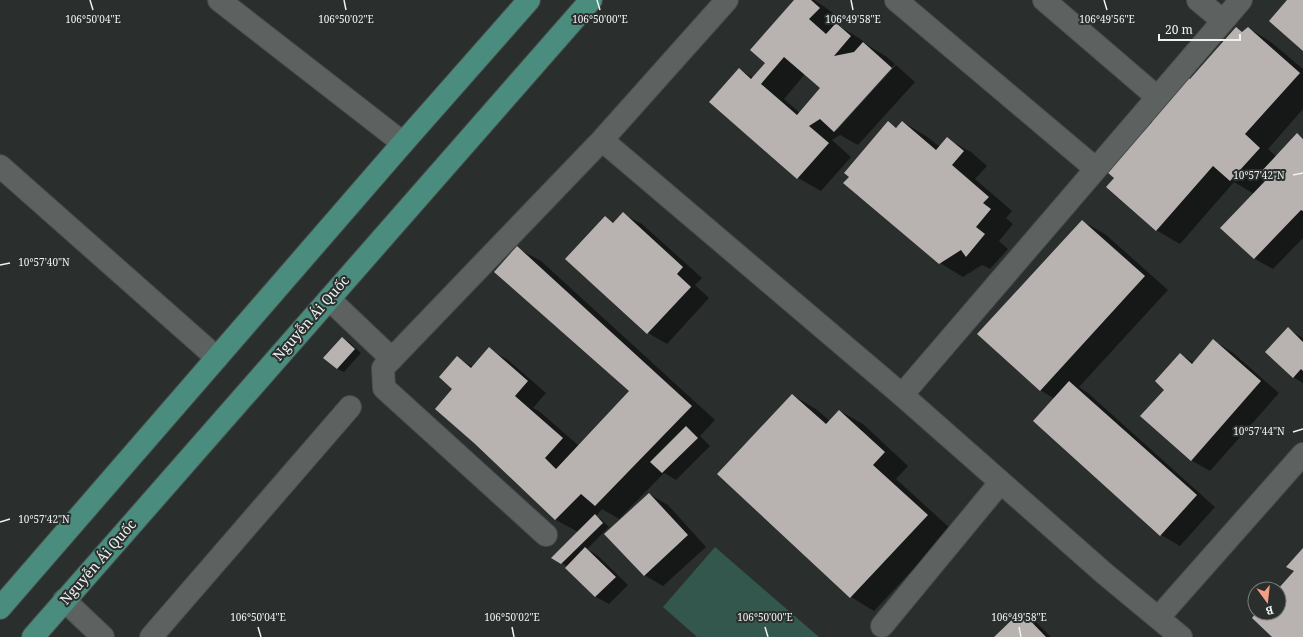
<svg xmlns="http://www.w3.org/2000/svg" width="1303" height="637" viewBox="0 0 1303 637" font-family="'Noto Serif',serif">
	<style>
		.green { fill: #33574d }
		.shadow { fill: #0007; fill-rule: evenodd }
		.building { fill: #b8b3b1; fill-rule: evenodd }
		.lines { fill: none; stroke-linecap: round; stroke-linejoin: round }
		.minor-casing { stroke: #474c4a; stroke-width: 24 }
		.major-casing { stroke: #474c4a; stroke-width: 24 }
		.minor { stroke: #5d6260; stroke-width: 22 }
		.major { stroke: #4a8c7d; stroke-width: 22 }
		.ticks { fill: none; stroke: #eef2f1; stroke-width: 1.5 }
		.labels { text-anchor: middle; stroke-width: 4; stroke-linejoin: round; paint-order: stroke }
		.street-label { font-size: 14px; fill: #eef2f1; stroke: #2a2e2d }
		.ticks-label { font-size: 10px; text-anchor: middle; fill: #eef2f1; stroke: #2a2e2d; stroke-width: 4; stroke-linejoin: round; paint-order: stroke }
	</style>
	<rect width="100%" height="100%" fill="#2a2e2d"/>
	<path class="green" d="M 715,547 L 819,637 L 697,637 L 663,607 Z"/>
	<path class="shadow" d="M 796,0 L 814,0 L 825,7 L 843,22 L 839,26 L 859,38 L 869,46 L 887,57 L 895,64 L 834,130 L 837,130 L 896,65 L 915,82 L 858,145 L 840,135 L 832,140 L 851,157 L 821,191 L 798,178 L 739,69 L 753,78 L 766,62 ZM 805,74 L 822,88 L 800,113 L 784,99 Z
		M 1237,28 L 1244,33 L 1248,28 L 1271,42 L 1303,69 L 1303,109 L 1268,149 L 1277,157 L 1297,134 L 1303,138 L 1303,238 L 1273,269 L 1255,259 L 1222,228 L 1254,194 L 1234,182 L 1180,244 L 1156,230 L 1115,178 L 1153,122 L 1187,77 L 1191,79 Z
		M 903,122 L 926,136 L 940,147 L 947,139 L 971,152 L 987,166 L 975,179 L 1012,211 L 1006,218 L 1013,224 L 999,241 L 1008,249 L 990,269 L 982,265 L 963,277 L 940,263 L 850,177 L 888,123 L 898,128 Z
		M 623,214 L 642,224 L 702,278 L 695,285 L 709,298 L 667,344 L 648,333 L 605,217 L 615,223 Z
		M 1082,221 L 1105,234 L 1168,290 L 1079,387 L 1088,393 L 1215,507 L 1180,546 L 1161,535 L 1055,399 L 1040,390 Z
		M 517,248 L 541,261 L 715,420 L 700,436 L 710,446 L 676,480 L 664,473 L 619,519 L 602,509 L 596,516 L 601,519 L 609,527 L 587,549 L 598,556 L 628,585 L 609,604 L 596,597 L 566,568 L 567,566 L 552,558 L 578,532 L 556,520 L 474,442 L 454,389 L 458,358 L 473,367 L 489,349 L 508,360 L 546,393 L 533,408 L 539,411 L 579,446 L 631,391 Z
		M 1288,329 L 1303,338 L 1303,383 L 1293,377 Z
		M 342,338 L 349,342 L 361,353 L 344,372 L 337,369 Z
		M 1214,341 L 1232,352 L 1279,393 L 1210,471 L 1191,460 L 1165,390 L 1180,354 L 1194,363 Z
		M 792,395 L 816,409 L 830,421 L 840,411 L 863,424 L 908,466 L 896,479 L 951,529 L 874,611 L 851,597 Z
		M 649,494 L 668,505 L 706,547 L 663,586 L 644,575 Z
		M 1021,612 L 1034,620 L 1051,637 L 996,637 Z"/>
	<path class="building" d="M 794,0 L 811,0 L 820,8 L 809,19 L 826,34 L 836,23 L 851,36 L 834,56 L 854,52 L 863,42 L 892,68 L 834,132 L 820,119 L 809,126 L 829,143 L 797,179 L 709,102 L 739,68 L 751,79 L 765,63 L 750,50 ZM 784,57 L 820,88 L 797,115 L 761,84 Z
		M 1287,0 L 1303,0 L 1303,51 L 1269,21 Z
		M 1236,27 L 1242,32 L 1248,27 L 1300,73 L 1245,134 L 1260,148 L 1230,181 L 1213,166 L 1156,231 L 1106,187 L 1114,178 L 1107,172 L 1152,122 L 1148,119 L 1187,76 L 1190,79 Z
		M 888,121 L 896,128 L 902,121 L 936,150 L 947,137 L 964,151 L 952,165 L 989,197 L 983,203 L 991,209 L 976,227 L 985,234 L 966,257 L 961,250 L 939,264 L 843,183 L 849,177 L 844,173 Z
		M 1297,133 L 1303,139 L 1303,211 L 1301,210 L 1254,259 L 1220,228 L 1266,180 L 1259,174 Z
		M 623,212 L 683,267 L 677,274 L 691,287 L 647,334 L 565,259 L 605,216 L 613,223 Z
		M 1082,220 L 1145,276 L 1040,391 L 977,334 Z
		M 517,246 L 692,406 L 595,506 L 581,494 L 555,520 L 474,443 L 435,409 L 452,389 L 439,377 L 457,356 L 471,368 L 489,347 L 528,381 L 515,396 L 563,438 L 545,458 L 556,469 L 629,391 L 494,272 Z
		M 1288,327 L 1303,342 L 1303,371 L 1301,369 L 1293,378 L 1265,352 Z
		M 342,337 L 355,349 L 337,369 L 323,358 Z
		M 1213,339 L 1261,381 L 1191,461 L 1140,416 L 1164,390 L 1155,381 L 1180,353 L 1192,364 Z
		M 1069,381 L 1197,495 L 1160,536 L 1033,421 Z
		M 792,394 L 826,424 L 839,410 L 885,452 L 873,465 L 928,515 L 850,598 L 717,474 Z
		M 686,426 L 698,438 L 662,473 L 650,462 Z
		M 649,493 L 688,535 L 644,576 L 604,534 Z
		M 595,514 L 603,523 L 561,564 L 551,558 Z
		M 585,547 L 616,577 L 595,597 L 565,568 Z
		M 1303,548 L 1303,637 L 1272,637 L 1252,618 L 1256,613 L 1279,613 L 1278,589 L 1294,571 L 1286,567 Z
		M 1021,611 L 1046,637 L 994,637 Z"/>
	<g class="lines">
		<g class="minor-casing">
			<path id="minor" d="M 219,0 L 403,143
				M 896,0 L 1096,169
				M 1044,0 L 1157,97
				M 1198,0 L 1223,21
				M 602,140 L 902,395 L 1105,574 L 1181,637
				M 0,166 L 217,358
				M 329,299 L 392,359
				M 902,395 L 1241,0
				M 546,535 L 384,388 L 383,368 L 602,140 L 727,0
				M 64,600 L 103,637
				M 1158,618 L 1303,454
				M 882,626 L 1000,483
				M 151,637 L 350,407"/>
		</g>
		<g class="major-casing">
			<path id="major" d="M 0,608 L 403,143 L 529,0
				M 33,637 L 591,0"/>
		</g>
		<use href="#minor" class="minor"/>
		<use href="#major" class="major"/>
	</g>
	<path class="ticks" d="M 90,0 L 93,10M 344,0 L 346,10M 597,0 L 600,10M 851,0 L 853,10M 1104,0 L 1107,10M 1293,175 L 1303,173M 0,265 L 10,263M 1293,432 L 1303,429M 0,522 L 10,519M 258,627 L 261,637M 512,627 L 514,637M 765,627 L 768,637M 1019,627 L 1021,637"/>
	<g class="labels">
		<g class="street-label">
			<text transform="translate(311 318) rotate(-49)" y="5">Nguyễn Ái Quốc</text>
			<text transform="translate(98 562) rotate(-49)" y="5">Nguyễn Ái Quốc</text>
		</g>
	</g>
	<g class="ticks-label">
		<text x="93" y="23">106°50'04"E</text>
		<text x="346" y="23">106°50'02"E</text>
		<text x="600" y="23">106°50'00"E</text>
		<text x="853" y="23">106°49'58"E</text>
		<text x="1107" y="23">106°49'56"E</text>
		<text x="1259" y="179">10°57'42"N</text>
		<text x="44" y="266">10°57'40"N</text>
		<text x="1259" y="435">10°57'44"N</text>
		<text x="44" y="523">10°57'42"N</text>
		<text x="258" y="621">106°50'04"E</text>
		<text x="512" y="621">106°50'02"E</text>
		<text x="765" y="621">106°50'00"E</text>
		<text x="1019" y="621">106°49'58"E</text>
	</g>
	<g transform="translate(1267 601) rotate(165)"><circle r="19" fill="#2a2e2d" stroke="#787c7b"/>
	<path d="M0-3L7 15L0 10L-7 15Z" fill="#f39f85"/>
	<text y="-6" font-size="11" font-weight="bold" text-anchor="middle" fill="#eef2f1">B</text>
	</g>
	<path d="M1159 34v6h81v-6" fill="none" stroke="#eef2f1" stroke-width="2"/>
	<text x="1165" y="34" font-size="12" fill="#eef2f1" stroke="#2a2e2d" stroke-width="3" paint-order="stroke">20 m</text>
</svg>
